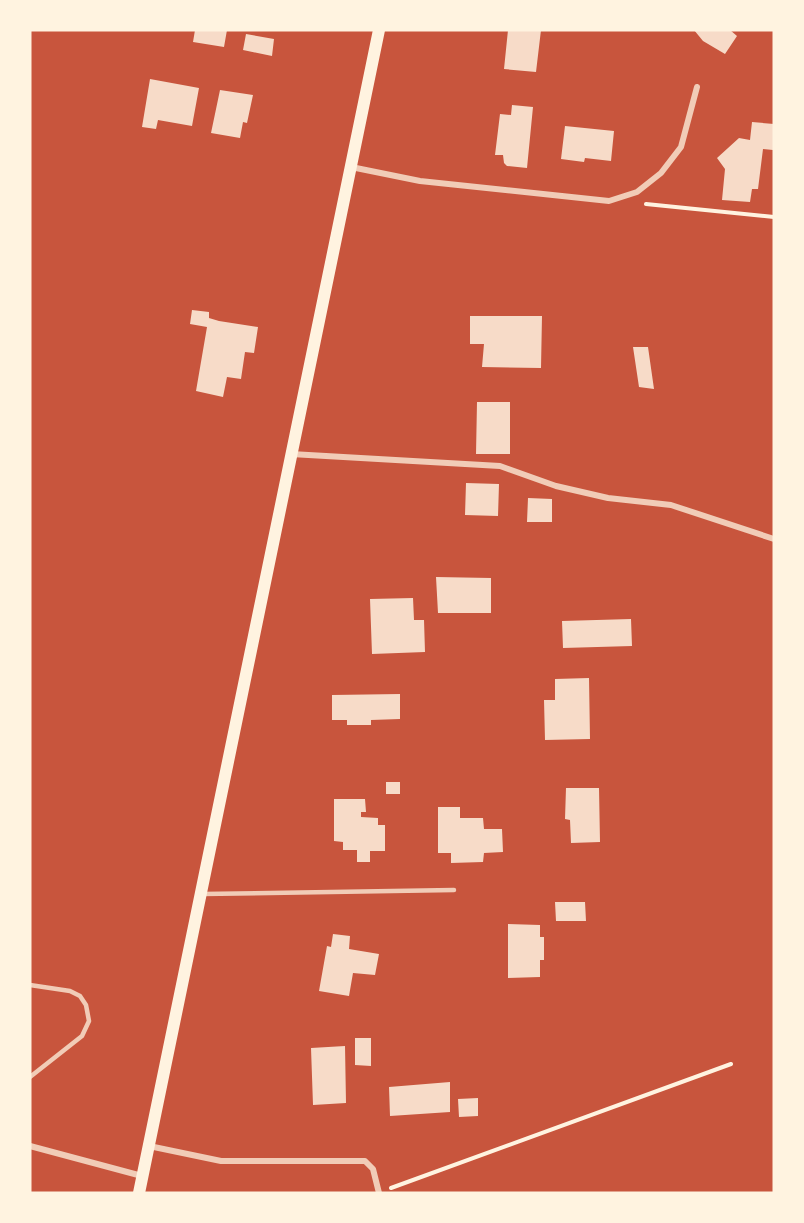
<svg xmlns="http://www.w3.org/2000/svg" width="804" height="1223" viewBox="0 0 804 1223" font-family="'Public Sans',sans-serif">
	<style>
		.building { fill: #f7dbc8 }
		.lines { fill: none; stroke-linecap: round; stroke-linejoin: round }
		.path { stroke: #fff3e0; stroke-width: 4 }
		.service { stroke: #f1ccb7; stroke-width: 4.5 }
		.minor { stroke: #f1ccb7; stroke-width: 6 }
		.secondary { stroke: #fff3e0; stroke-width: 12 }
	</style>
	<rect width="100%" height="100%" fill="#c8553d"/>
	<path class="building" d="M 195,30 L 227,30 L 224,47 L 193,42 Z
		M 508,30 L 541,30 L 536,72 L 504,69 Z
		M 694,30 L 730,30 L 737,36 L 725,54 L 703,41 Z
		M 246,34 L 274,39 L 272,56 L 243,50 Z
		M 150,79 L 199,88 L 192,126 L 158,120 L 156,129 L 142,127 Z
		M 220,90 L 253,95 L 247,123 L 243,122 L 240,138 L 211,133 Z
		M 512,105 L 533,107 L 527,168 L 507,166 L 504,163 L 503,155 L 495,155 L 500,114 L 511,115 Z
		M 752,122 L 774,124 L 773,150 L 763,149 L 758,189 L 752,189 L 750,202 L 722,200 L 725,169 L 717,158 L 739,138 L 750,140 Z
		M 565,126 L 614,131 L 611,161 L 585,158 L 584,162 L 561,159 Z
		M 192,310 L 209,312 L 209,318 L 219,321 L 258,327 L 254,353 L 245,352 L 241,379 L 227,377 L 223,397 L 196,391 L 207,327 L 190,324 Z
		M 470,316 L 542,316 L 541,368 L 482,367 L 484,344 L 470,344 Z
		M 633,347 L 648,347 L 654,389 L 639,387 Z
		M 477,402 L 510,402 L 510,454 L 476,454 Z
		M 466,483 L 499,484 L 498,516 L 465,515 Z
		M 528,498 L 552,499 L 552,522 L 527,522 Z
		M 436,577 L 491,578 L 491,613 L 438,613 Z
		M 413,598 L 414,620 L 424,620 L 425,652 L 372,654 L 370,599 Z
		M 631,619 L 632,646 L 563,648 L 562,621 Z
		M 589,678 L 590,739 L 545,740 L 544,700 L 555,700 L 555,679 Z
		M 400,694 L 400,719 L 371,720 L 371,725 L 347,725 L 347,720 L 332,720 L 332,695 Z
		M 386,782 L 400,782 L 400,794 L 386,794 Z
		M 566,788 L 599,788 L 600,842 L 571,843 L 570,820 L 565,819 Z
		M 334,799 L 365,799 L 366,812 L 361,812 L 361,817 L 378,818 L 378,825 L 385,825 L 385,851 L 370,851 L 370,862 L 357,862 L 357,850 L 343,850 L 343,842 L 334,841 Z
		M 438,807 L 460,807 L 460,818 L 483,818 L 484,829 L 502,829 L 503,852 L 484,853 L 483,862 L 451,863 L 451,853 L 438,853 Z
		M 555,902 L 585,902 L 586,921 L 556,921 Z
		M 508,924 L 540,925 L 540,937 L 544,937 L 544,960 L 540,960 L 540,977 L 508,978 Z
		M 333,934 L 350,936 L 349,949 L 379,954 L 375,975 L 353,973 L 349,996 L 319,991 L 327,946 L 331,947 Z
		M 355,1038 L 371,1038 L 371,1066 L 355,1065 Z
		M 345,1046 L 346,1103 L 313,1105 L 311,1048 Z
		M 450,1082 L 450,1112 L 390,1116 L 389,1087 Z
		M 478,1098 L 478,1116 L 459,1117 L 458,1099 Z"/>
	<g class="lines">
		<path class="path" d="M 646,204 L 774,217
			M 391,1188 L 731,1064"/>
		<path class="service" d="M 202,894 L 454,890
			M 30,985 L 70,991 L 80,996 L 86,1005 L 89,1021 L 82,1036 L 30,1077"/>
		<path class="minor" d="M 351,167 L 420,181 L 609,201 L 637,192 L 661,173 L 681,147 L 697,87
			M 291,454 L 500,466 L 556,486 L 608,498 L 671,505 L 774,539
			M 30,1146 L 142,1176
			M 149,1146 L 221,1161 L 365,1161 L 373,1169 L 379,1193"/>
		<path class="secondary" d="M 139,1193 L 379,30"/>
	</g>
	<rect width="804" height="1223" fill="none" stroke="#fff3e0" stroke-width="63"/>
</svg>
